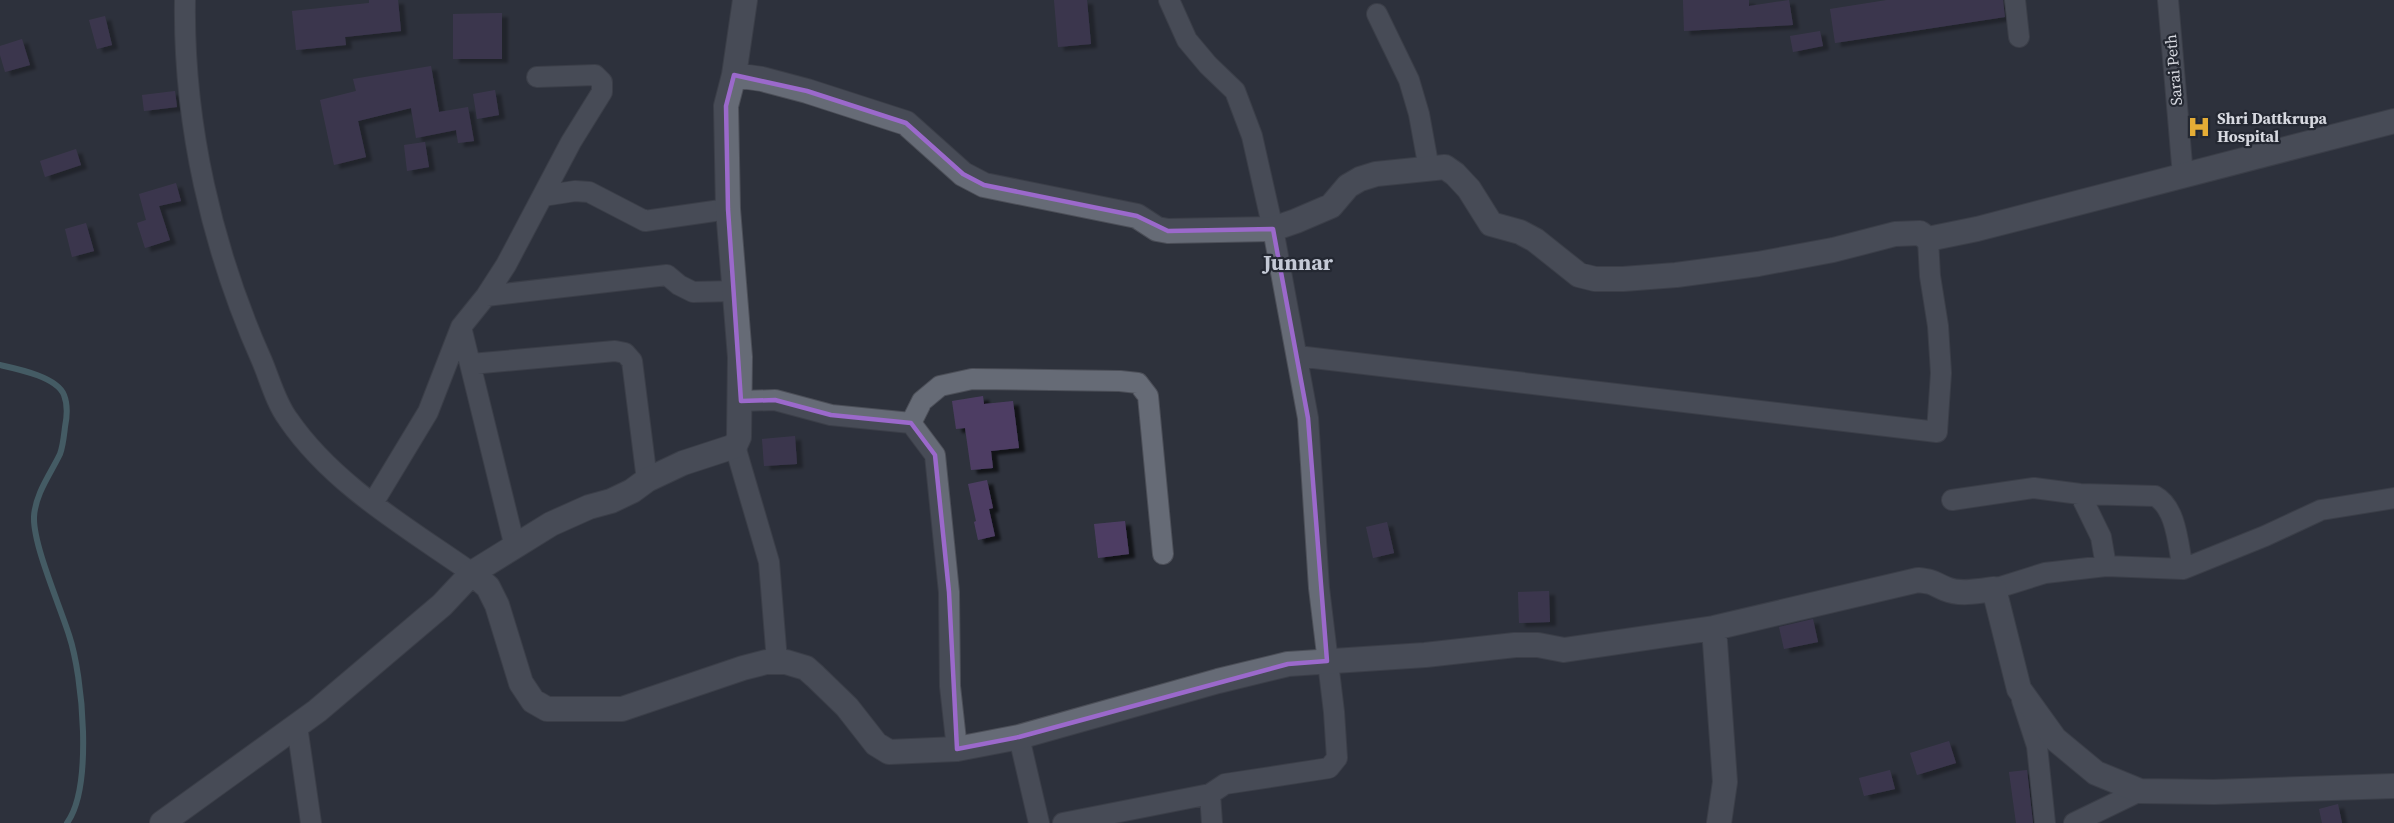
<svg xmlns="http://www.w3.org/2000/svg" width="2394" height="823" viewBox="0 0 2394 823" font-family="'Source Serif 4',serif">
	<style>
		.lines { fill: none; stroke-linecap: round; stroke-linejoin: round }
		.stream { stroke: #608f94; stroke-width: 6 }
		.building { fill: #4e3e64; filter: url(#shadow) }
		.minor-casing { stroke: #4c4f58; stroke-width: 22 }
		.tertiary-casing { stroke: #4c4f58; stroke-width: 26 }
		.minor { stroke: #666b76; stroke-width: 20 }
		.tertiary { stroke: #666b76; stroke-width: 24 }
		.marked { fill: none; stroke: #9b69cb; stroke-width: 4.5; stroke-linejoin: round }
		.labels { text-anchor: middle; stroke-width: 4.5; stroke-linejoin: round; paint-order: stroke }
		.street-label { font-size: 16px; fill: #d7d9e0; stroke: #242832 }
		.poi-label { font-size: 16px; font-weight: bold; fill: #d7d9e0; stroke: #242832; text-anchor: start }
		.district-label { font-size: 22px; font-weight: bold; fill: #c5cad6; stroke: #242832 }
	</style>
	<defs>
		<filter id="shadow"><feDropShadow dx="6" dy="4" stdDeviation="1.5" flood-color="#0009"/></filter>
	</defs>
	<rect width="100%" height="100%" fill="#2e323c"/>
	<g class="lines">
		<path class="stream" d="M 0,365 C 18,369 57,377 64,395 C 68,405 67,417 65,427 C 64,435 63,446 60,454 C 51,473 35,494 34,517 C 33,545 60,606 69,635 C 83,677 93,787 67,823"/>
	</g>
	<path class="building" d="M 369,0 L 398,0 L 401,31 L 345,37 L 346,45 L 296,50 L 292,11 L 369,3 Z
		M 1054,0 L 1087,0 L 1091,44 L 1058,47 Z
		M 1683,0 L 1749,0 L 1749,6 L 1789,0 L 1793,25 L 1684,31 Z
		M 1887,0 L 2003,0 L 2005,17 L 1835,43 L 1830,9 Z
		M 502,13 L 502,59 L 453,59 L 453,14 Z
		M 105,16 L 112,45 L 97,49 L 89,20 Z
		M 1820,31 L 1823,46 L 1793,52 L 1790,36 Z
		M 22,39 L 30,65 L 5,72 L 0,55 L 0,46 Z
		M 431,66 L 439,112 L 468,107 L 474,141 L 458,143 L 456,130 L 416,138 L 411,108 L 358,121 L 366,157 L 334,165 L 320,100 L 356,91 L 353,79 Z
		M 495,90 L 499,115 L 477,119 L 473,94 Z
		M 175,91 L 177,107 L 144,111 L 142,95 Z
		M 425,142 L 429,167 L 407,171 L 404,145 Z
		M 76,149 L 81,165 L 45,177 L 40,161 Z
		M 176,183 L 181,201 L 159,206 L 170,240 L 145,248 L 137,223 L 146,220 L 139,194 Z
		M 86,223 L 94,251 L 72,257 L 65,229 Z
		M 983,396 L 984,404 L 1013,401 L 1019,448 L 991,451 L 993,468 L 971,470 L 965,428 L 956,429 L 952,401 Z
		M 795,436 L 797,464 L 764,466 L 762,439 Z
		M 987,480 L 993,508 L 989,509 L 995,536 L 978,540 L 974,522 L 976,521 L 968,484 Z
		M 1125,521 L 1129,554 L 1098,558 L 1094,524 Z
		M 1387,522 L 1394,553 L 1373,558 L 1366,527 Z
		M 1549,591 L 1550,622 L 1519,623 L 1518,592 Z
		M 1813,619 L 1818,642 L 1784,649 L 1779,627 Z
		M 1949,741 L 1956,763 L 1917,775 L 1910,753 Z
		M 1890,770 L 1895,789 L 1864,796 L 1859,778 Z
		M 2027,770 L 2033,823 L 2016,823 L 2009,772 Z
		M 2338,804 L 2342,823 L 2322,823 L 2319,809 Z"/>
	<g class="lines">
		<g class="minor-casing">
			<path id="minor" d="M 185,0 C 183,123 212,249 262,361 C 270,380 276,403 288,419 C 333,485 408,528 472,573
				M 1169,0 L 1187,40 L 1208,65 L 1235,91 L 1252,136 L 1273,229 L 1308,418 L 1319,588 L 1334,712 L 1337,758 L 1329,768 L 1225,784 L 1210,794 L 1212,823
				M 2015,0 L 2019,37
				M 2168,0 L 2183,176
				M 1377,14 L 1409,80 L 1419,114 L 1429,169
				M 543,196 L 575,191 L 589,192 L 645,221 L 728,209
				M 486,296 L 667,275 L 679,285 L 693,292 L 735,291
				M 461,327 L 515,547
				M 1297,356 L 1937,432 L 1941,373 L 1938,326 L 1930,276 L 1928,239
				M 471,364 L 615,351 L 625,353 L 632,361 L 647,480
				M 741,401 L 775,400 L 831,415 L 911,423 L 935,455 L 949,592 L 950,686 L 957,749
				M 911,423 L 922,401 L 940,386 L 972,379 L 1120,381 L 1138,383 L 1148,396 L 1163,554
				M 735,446 L 769,562 L 777,661
				M 2080,494 L 2101,537 L 2106,566
				M 1952,500 L 2034,488 L 2080,494 L 2155,496 C 2177,508 2178,546 2183,569 L 2106,566 L 2045,573 L 1994,589
				M 373,503 L 428,412 L 461,327 L 486,296 L 506,265 L 571,142 L 602,92 L 602,82 L 595,75 L 537,77
				M 2183,569 L 2265,536 L 2321,510 L 2394,498
				M 2022,700 L 2037,746 L 2045,823
				M 297,726 L 311,823
				M 1019,737 L 1039,823
				M 1063,823 L 1210,794
				M 2074,823 L 2140,791"/>
		</g>
		<g class="tertiary-casing">
			<path id="tertiary" d="M 734,75 L 762,79 L 807,91 L 906,123 L 963,174 L 984,185 L 1137,216 L 1157,229 L 1168,231 L 1273,229 L 1296,221 L 1331,206 L 1348,186 L 1360,179 L 1376,174 L 1445,167 L 1455,174 L 1469,189 L 1491,224 L 1520,232 L 1535,240 L 1579,275 L 1595,279 L 1623,279 L 1676,275 L 1758,264 L 1833,250 L 1895,234 L 1920,233 L 1928,239 L 1977,229 L 2394,121
				M 472,573 L 488,587 L 497,605 L 521,683 L 533,701 L 547,709 L 622,709 L 743,668 L 766,662 L 786,662 L 806,668 L 815,676 L 847,707 L 876,744 L 889,752 L 957,749 L 1019,737 L 1218,681 L 1288,664 L 1425,655 L 1515,645 L 1538,645 L 1564,650 L 1714,628 L 1918,580 C 1935,582 1932,583 1946,589 C 1960,595 1980,591 1994,589 L 2019,689 L 2055,739 L 2096,773 L 2140,791 L 2214,792 L 2394,786
				M 1714,628 L 1725,782 L 1719,823
				M 162,823 L 317,711 L 442,605 L 472,573 L 551,524 L 589,507 L 611,501 L 632,491 L 647,480 L 683,463 L 735,446 L 739,437 L 740,357 L 728,209 L 726,106 L 734,75 L 745,0"/>
		</g>
		<use href="#minor" class="minor"/>
		<use href="#tertiary" class="tertiary"/>
	</g>
	<path d="M0 0H2394V823H0ZM 734,75 L 807,91 L 906,123 L 963,174 L 984,185 L 1137,216 L 1168,231 L 1273,229 L 1308,418 L 1327,661 L 1288,664 L 1019,737 L 957,749 L 949,592 L 935,455 L 911,423 L 831,415 L 775,400 L 741,401 L 728,209 L 726,106 Z" fill="#2e323c" fill-opacity=".55" fill-rule="evenodd"/>
	<path class="marked" d="M 734,75 L 807,91 L 906,123 L 963,174 L 984,185 L 1137,216 L 1168,231 L 1273,229 L 1308,418 L 1327,661 L 1288,664 L 1019,737 L 957,749 L 949,592 L 935,455 L 911,423 L 831,415 L 775,400 L 741,401 L 728,209 L 726,106 Z"/>
	<defs>
		<g id="hospital-bare" transform="scale(1.8)"><path d="M-5-5h3v3.5h4V-5h3V5h-3V1.5h-4V5h-3Z" fill="#e5ad36" stroke="#242832" stroke-width="2.5" paint-order="stroke"/></g>
	</defs>
	<g fill-rule="evenodd">
		<use href="#hospital-bare" x="2199" y="127"/>
	</g>
	<g class="labels">
		<g class="street-label">
			<text transform="translate(2173 70) rotate(-95)" y="6">Sarai Peth</text>
		</g>
		<g class="poi-label">
			<text x="2217" y="124">Shri Dattkrupa<tspan x="2217" dy="18">Hospital</tspan></text>
		</g>
		<g class="district-label">
			<text x="1298" y="270">Junnar</text>
		</g>
	</g>
</svg>
